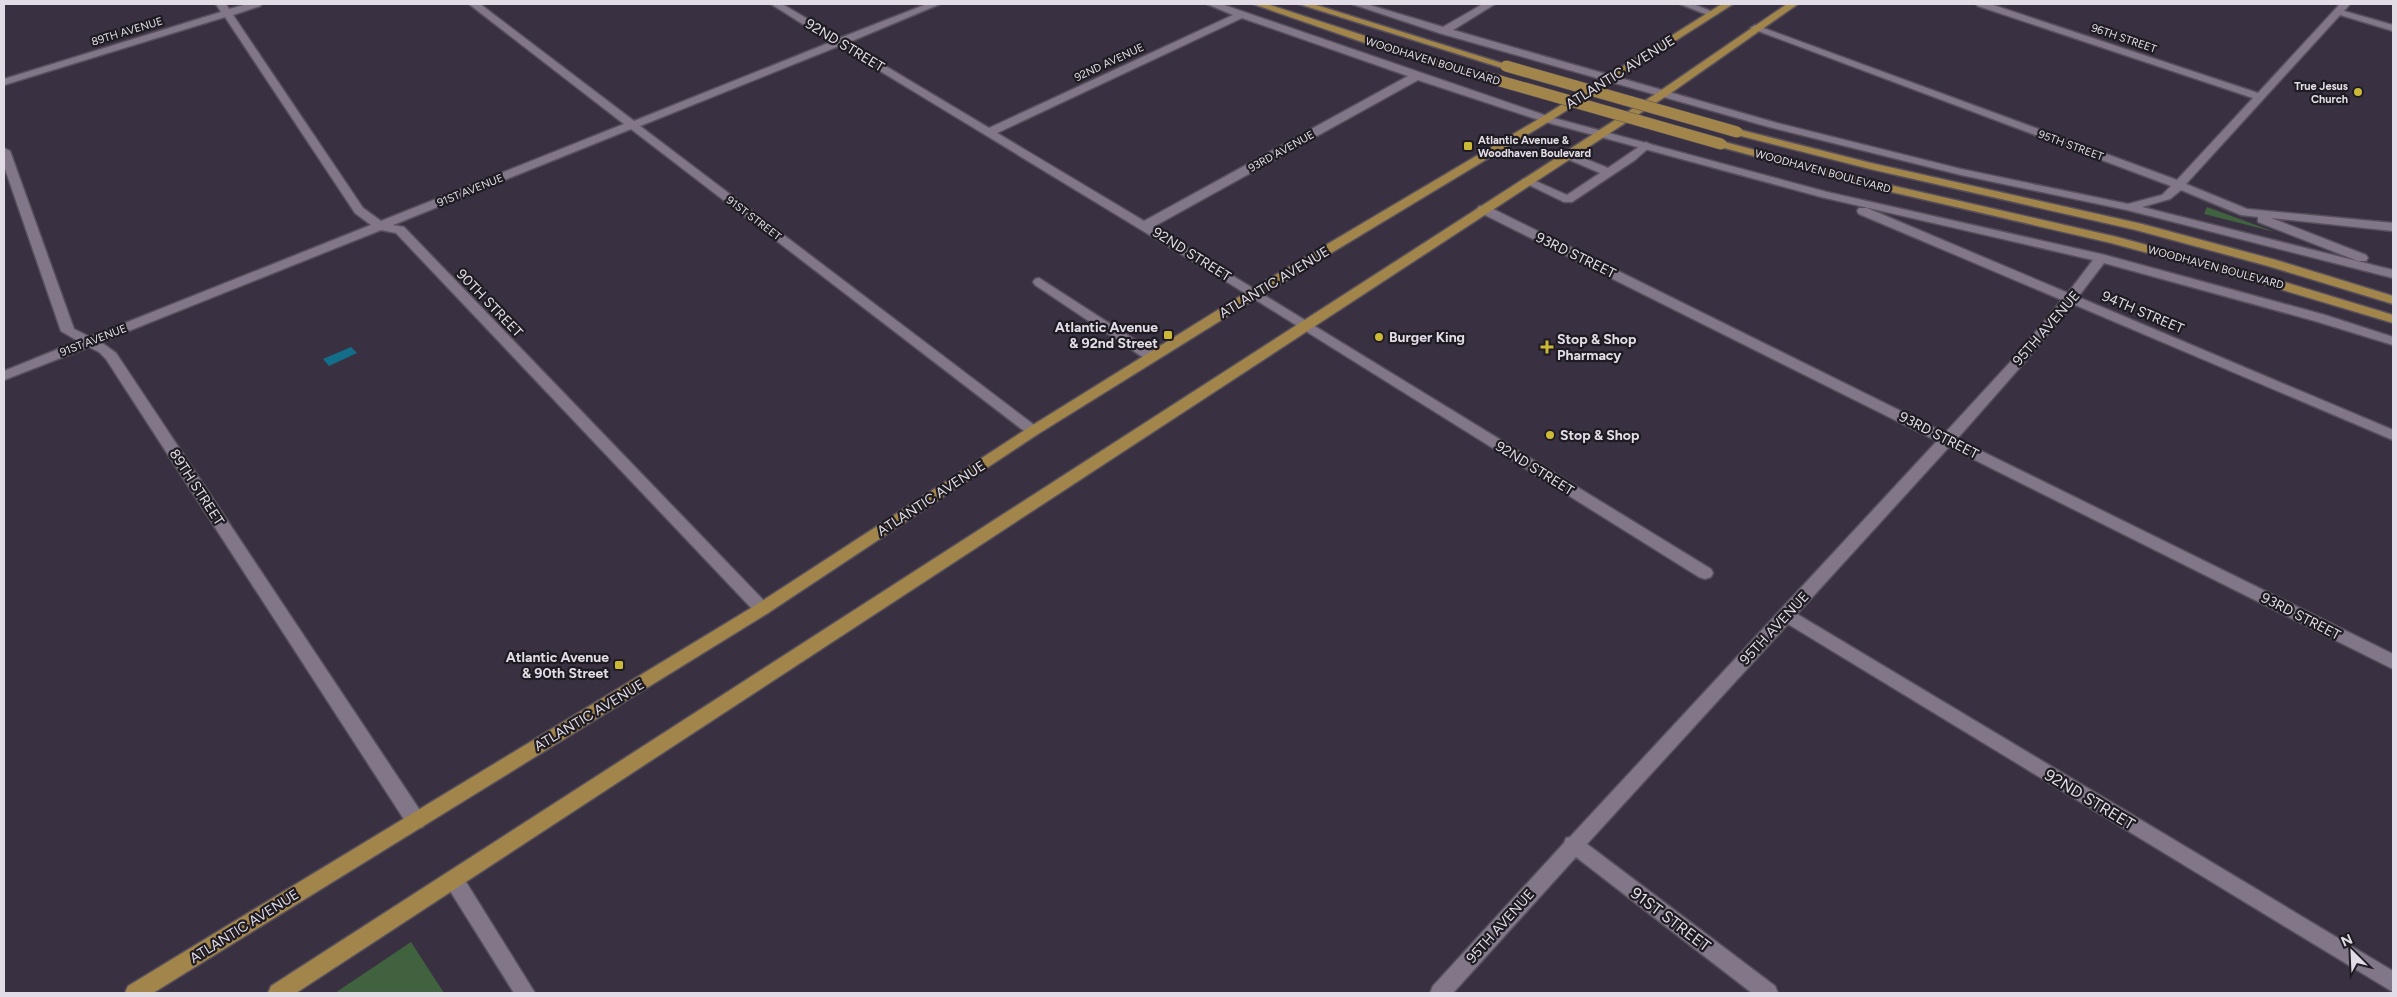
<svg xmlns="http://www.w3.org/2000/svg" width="2397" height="997" viewBox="0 0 2397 997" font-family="Figtree,sans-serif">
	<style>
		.green { fill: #40623e }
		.water { fill: #136e8a }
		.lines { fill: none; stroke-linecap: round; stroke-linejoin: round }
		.lane-casing { stroke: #57505c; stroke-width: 3 }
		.street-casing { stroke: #57505c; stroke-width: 3 }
		.primary-casing { stroke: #57505c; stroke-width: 3 }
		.lane { fill: #817789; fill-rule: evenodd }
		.street { fill: #817789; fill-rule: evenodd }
		.primary { fill: #a2854a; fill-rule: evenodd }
		.primary-bridge-casing { stroke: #57505c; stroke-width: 12; stroke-linecap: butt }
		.primary-bridge { stroke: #a2854a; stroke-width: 11 }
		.poi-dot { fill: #ccb938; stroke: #1f1b22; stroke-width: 2 }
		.labels { text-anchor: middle; stroke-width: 4.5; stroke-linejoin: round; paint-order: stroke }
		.far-street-label { font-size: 11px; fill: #e1dce6; stroke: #1f1b22 }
		.far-poi-label { font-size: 11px; font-weight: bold; fill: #e1dce6; stroke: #1f1b22; text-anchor: end }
		.street-label { font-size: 14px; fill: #e1dce6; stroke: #1f1b22 }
		.poi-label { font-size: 14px; font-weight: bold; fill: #e1dce6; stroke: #1f1b22; text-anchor: start }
		.near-street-label { font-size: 16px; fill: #e1dce6; stroke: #1f1b22 }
	</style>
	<rect width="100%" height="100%" fill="#393141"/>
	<path class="green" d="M 2207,207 L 2275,232 L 2204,214 Z
		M 411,942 L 444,993 L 335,993 Z"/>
	<path class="water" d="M 351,347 L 357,353 L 329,366 L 323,359 Z"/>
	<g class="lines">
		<g class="lane-casing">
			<path id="lane" d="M 1646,142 L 1652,145 L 1635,160 L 1572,202 L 1564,202 L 1521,181 L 1523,179 L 1531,179 L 1567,195 L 1600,173 L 1563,157 L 1563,153 L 1571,153 L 1608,168 Z
				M 1039,278 L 1157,354 L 1159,357 L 1157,360 L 1147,360 L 1035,285 L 1033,282 L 1035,279 Z"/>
		</g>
		<g class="street-casing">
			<path id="street" d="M 216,4 L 226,4 L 229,9 L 248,4 L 262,4 L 260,6 L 233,15 L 363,208 L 381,221 L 624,124 L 469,4 L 480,4 L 634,121 L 831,42 L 771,4 L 782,4 L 840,38 L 927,4 L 940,4 L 847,43 L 989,128 L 1233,15 L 1207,4 L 1221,4 L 1550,117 L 1827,192 L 2105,255 L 2325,315 L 2393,337 L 2393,345 L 2315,321 L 2104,263 L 2078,297 L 2393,430 L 2393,440 L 2073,304 L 2023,364 L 1957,439 L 2393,654 L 2393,669 L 1949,447 L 1797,614 L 2393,971 L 2393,992 L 1788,624 L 1587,844 L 1775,986 L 1778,993 L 1752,993 L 1576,857 L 1453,993 L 1430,993 L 1433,986 L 1564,843 L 1566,838 L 1570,837 L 1937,441 L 1479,212 L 1477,209 L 1479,206 L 1487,206 L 1945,433 L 2014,358 L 2062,300 L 1859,214 L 1857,211 L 1859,208 L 1867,208 L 2068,293 L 2093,260 L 1821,197 L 1542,121 L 1418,80 L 1153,227 L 1711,569 L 1713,573 L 1711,577 L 1705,579 L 1699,577 L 1232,285 L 839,46 L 640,126 L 1038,428 L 1040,431 L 1038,434 L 1028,434 L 631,129 L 393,225 L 404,227 L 768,605 L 770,609 L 768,613 L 762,615 L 756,613 L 396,233 L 381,230 L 101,342 L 116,353 L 423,815 L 425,821 L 423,827 L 416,829 L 409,827 L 106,359 L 99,352 L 89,347 L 4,380 L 4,371 L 78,341 L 61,331 L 4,166 L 4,148 L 10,151 L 74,329 L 90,337 L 371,225 L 355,213 L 225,17 L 4,85 L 4,79 L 221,12 ZM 1242,18 L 1408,76 L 1144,221 L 997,133 Z
				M 1352,4 L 1366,4 L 1443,27 L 1483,4 L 1495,4 L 1453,30 L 1777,123 L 1961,169 L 2128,204 L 2162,195 L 2171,186 L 1750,28 L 1755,25 L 1758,26 L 2177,180 L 2253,98 L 1978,6 L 1976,4 L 1990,4 L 2258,93 L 2340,4 L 2350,4 L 2344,11 L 2393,25 L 2393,31 L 2340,15 L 2186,184 L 2247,209 L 2393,223 L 2393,231 L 2271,218 L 2366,255 L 2368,258 L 2366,261 L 2358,261 L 2258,222 L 2258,217 L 2241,215 L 2181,190 L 2170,199 L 2142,207 L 2393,270 L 2393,278 L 2127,210 L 1961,175 L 1769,127 L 1439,33 Z
				M 1680,4 L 1693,4 L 1718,14 L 1710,16 Z
				M 454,871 L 461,874 L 535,993 L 514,993 L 447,886 L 444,880 L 447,874 Z"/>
		</g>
		<g class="primary-casing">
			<path id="primary" d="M 1253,4 L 1267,4 L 1491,77 L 1486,80 L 1482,79 L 1368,44 Z
				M 1299,4 L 1313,4 L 1511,66 L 1510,68 L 1502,68 Z
				M 1722,4 L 1733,4 L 1550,121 L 1260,296 L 1038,434 L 768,613 L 153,993 L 125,993 L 128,986 L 756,605 L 1028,428 L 1250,290 L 1542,117 Z
				M 1787,4 L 1798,4 L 1668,95 L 296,993 L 268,993 L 271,986 L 1660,91 Z
				M 1737,129 L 1871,163 L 2142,224 L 2276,260 L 2393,296 L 2393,304 L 2268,266 L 2136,230 L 1870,169 L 1733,134 L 1731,132 Z
				M 1721,141 L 1859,178 L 2117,237 L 2281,281 L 2393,315 L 2393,323 L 2273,287 L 2111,243 L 1857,184 L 1717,146 L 1715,144 Z"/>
		</g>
		<use href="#lane" class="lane"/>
		<use href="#street" class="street"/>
		<use href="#primary" class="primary"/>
		<g class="primary-bridge-casing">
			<path id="primary-bridge" d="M 1506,66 L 1737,132
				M 1486,77 L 1721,144"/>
		</g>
		<use href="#primary-bridge" class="primary-bridge"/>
	</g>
	<g class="poi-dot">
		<circle cx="2358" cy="92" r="5"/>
		<rect x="1463" y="141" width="10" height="10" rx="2.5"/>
		<rect x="1163" y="330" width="10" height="10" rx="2.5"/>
		<circle cx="1379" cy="337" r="5"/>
		<path d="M1544.5 339.5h5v5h5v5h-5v5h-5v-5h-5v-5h5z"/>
		<circle cx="1550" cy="435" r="5"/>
		<rect x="614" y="660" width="10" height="10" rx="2.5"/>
	</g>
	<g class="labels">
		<g class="far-street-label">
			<text transform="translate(127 31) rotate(-17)" y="4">89TH AVENUE</text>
			<text transform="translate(2124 38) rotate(19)" y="4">96TH STREET</text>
			<text transform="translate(1433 61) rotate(17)" y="4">WOODHAVEN BOULEVARD</text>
			<text transform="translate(1109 62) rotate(-25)" y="4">92ND AVENUE</text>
			<text transform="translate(2071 145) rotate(20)" y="4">95TH STREET</text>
			<text transform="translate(1281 151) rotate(-29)" y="4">93RD AVENUE</text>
			<text transform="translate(1823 171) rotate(15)" y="4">WOODHAVEN BOULEVARD</text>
			<text transform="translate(470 190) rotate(-22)" y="4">91ST AVENUE</text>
			<text transform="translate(754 218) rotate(37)" y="4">91ST STREET</text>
			<text transform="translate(2216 267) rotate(15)" y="4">WOODHAVEN BOULEVARD</text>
			<text transform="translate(93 340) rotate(-21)" y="4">91ST AVENUE</text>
		</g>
		<g class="far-poi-label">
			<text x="2348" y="90">True Jesus<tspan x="2348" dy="13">Church</tspan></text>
			<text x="1478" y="144" text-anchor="start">Atlantic Avenue &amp;<tspan x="1478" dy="13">Woodhaven Boulevard</tspan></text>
		</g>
		<g class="street-label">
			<text transform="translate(845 45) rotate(31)" y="5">92ND STREET</text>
			<text transform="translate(1620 72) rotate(-32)" y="5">ATLANTIC AVENUE</text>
			<text transform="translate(1192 254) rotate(32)" y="5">92ND STREET</text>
			<text transform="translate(1576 255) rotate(26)" y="5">93RD STREET</text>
			<text transform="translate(1274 282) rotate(-31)" y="5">ATLANTIC AVENUE</text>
			<text transform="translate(490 303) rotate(46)" y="5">90TH STREET</text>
			<text transform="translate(2143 312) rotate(23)" y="5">94TH STREET</text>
			<text transform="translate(2046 328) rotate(-49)" y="5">95TH AVENUE</text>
			<text transform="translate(1939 435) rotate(27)" y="5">93RD STREET</text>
			<text transform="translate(1535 468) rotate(32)" y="5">92ND STREET</text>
			<text transform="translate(197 487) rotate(57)" y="5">89TH STREET</text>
			<text transform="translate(931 498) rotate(-33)" y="5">ATLANTIC AVENUE</text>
			<text transform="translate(2301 616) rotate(27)" y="5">93RD STREET</text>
			<text transform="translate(1774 628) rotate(-47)" y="5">95TH AVENUE</text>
			<text transform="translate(589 715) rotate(-31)" y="5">ATLANTIC AVENUE</text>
			<text transform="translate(244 926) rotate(-32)" y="5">ATLANTIC AVENUE</text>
			<text transform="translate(1500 926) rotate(-48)" y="5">95TH AVENUE</text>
		</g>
		<g class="poi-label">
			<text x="1158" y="332" text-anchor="end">Atlantic Avenue<tspan x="1158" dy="16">&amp; 92nd Street</tspan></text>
			<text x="1389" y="342">Burger King</text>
			<text x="1557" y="344">Stop &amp; Shop<tspan x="1557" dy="16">Pharmacy</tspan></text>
			<text x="1560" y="440">Stop &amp; Shop</text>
			<text x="609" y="662" text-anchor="end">Atlantic Avenue<tspan x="609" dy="16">&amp; 90th Street</tspan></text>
		</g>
		<g class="near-street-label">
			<text transform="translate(2090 799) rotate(31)" y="6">92ND STREET</text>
			<text transform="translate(1671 919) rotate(37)" y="6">91ST STREET</text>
		</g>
	</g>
	<rect width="2397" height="997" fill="none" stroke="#e1dce6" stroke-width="10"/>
	<g transform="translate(2352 952) rotate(336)" stroke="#1f1b22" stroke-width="4" paint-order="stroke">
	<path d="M0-4L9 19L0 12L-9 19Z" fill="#e1dce6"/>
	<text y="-8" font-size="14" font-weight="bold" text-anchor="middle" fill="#e1dce6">N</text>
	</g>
</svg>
